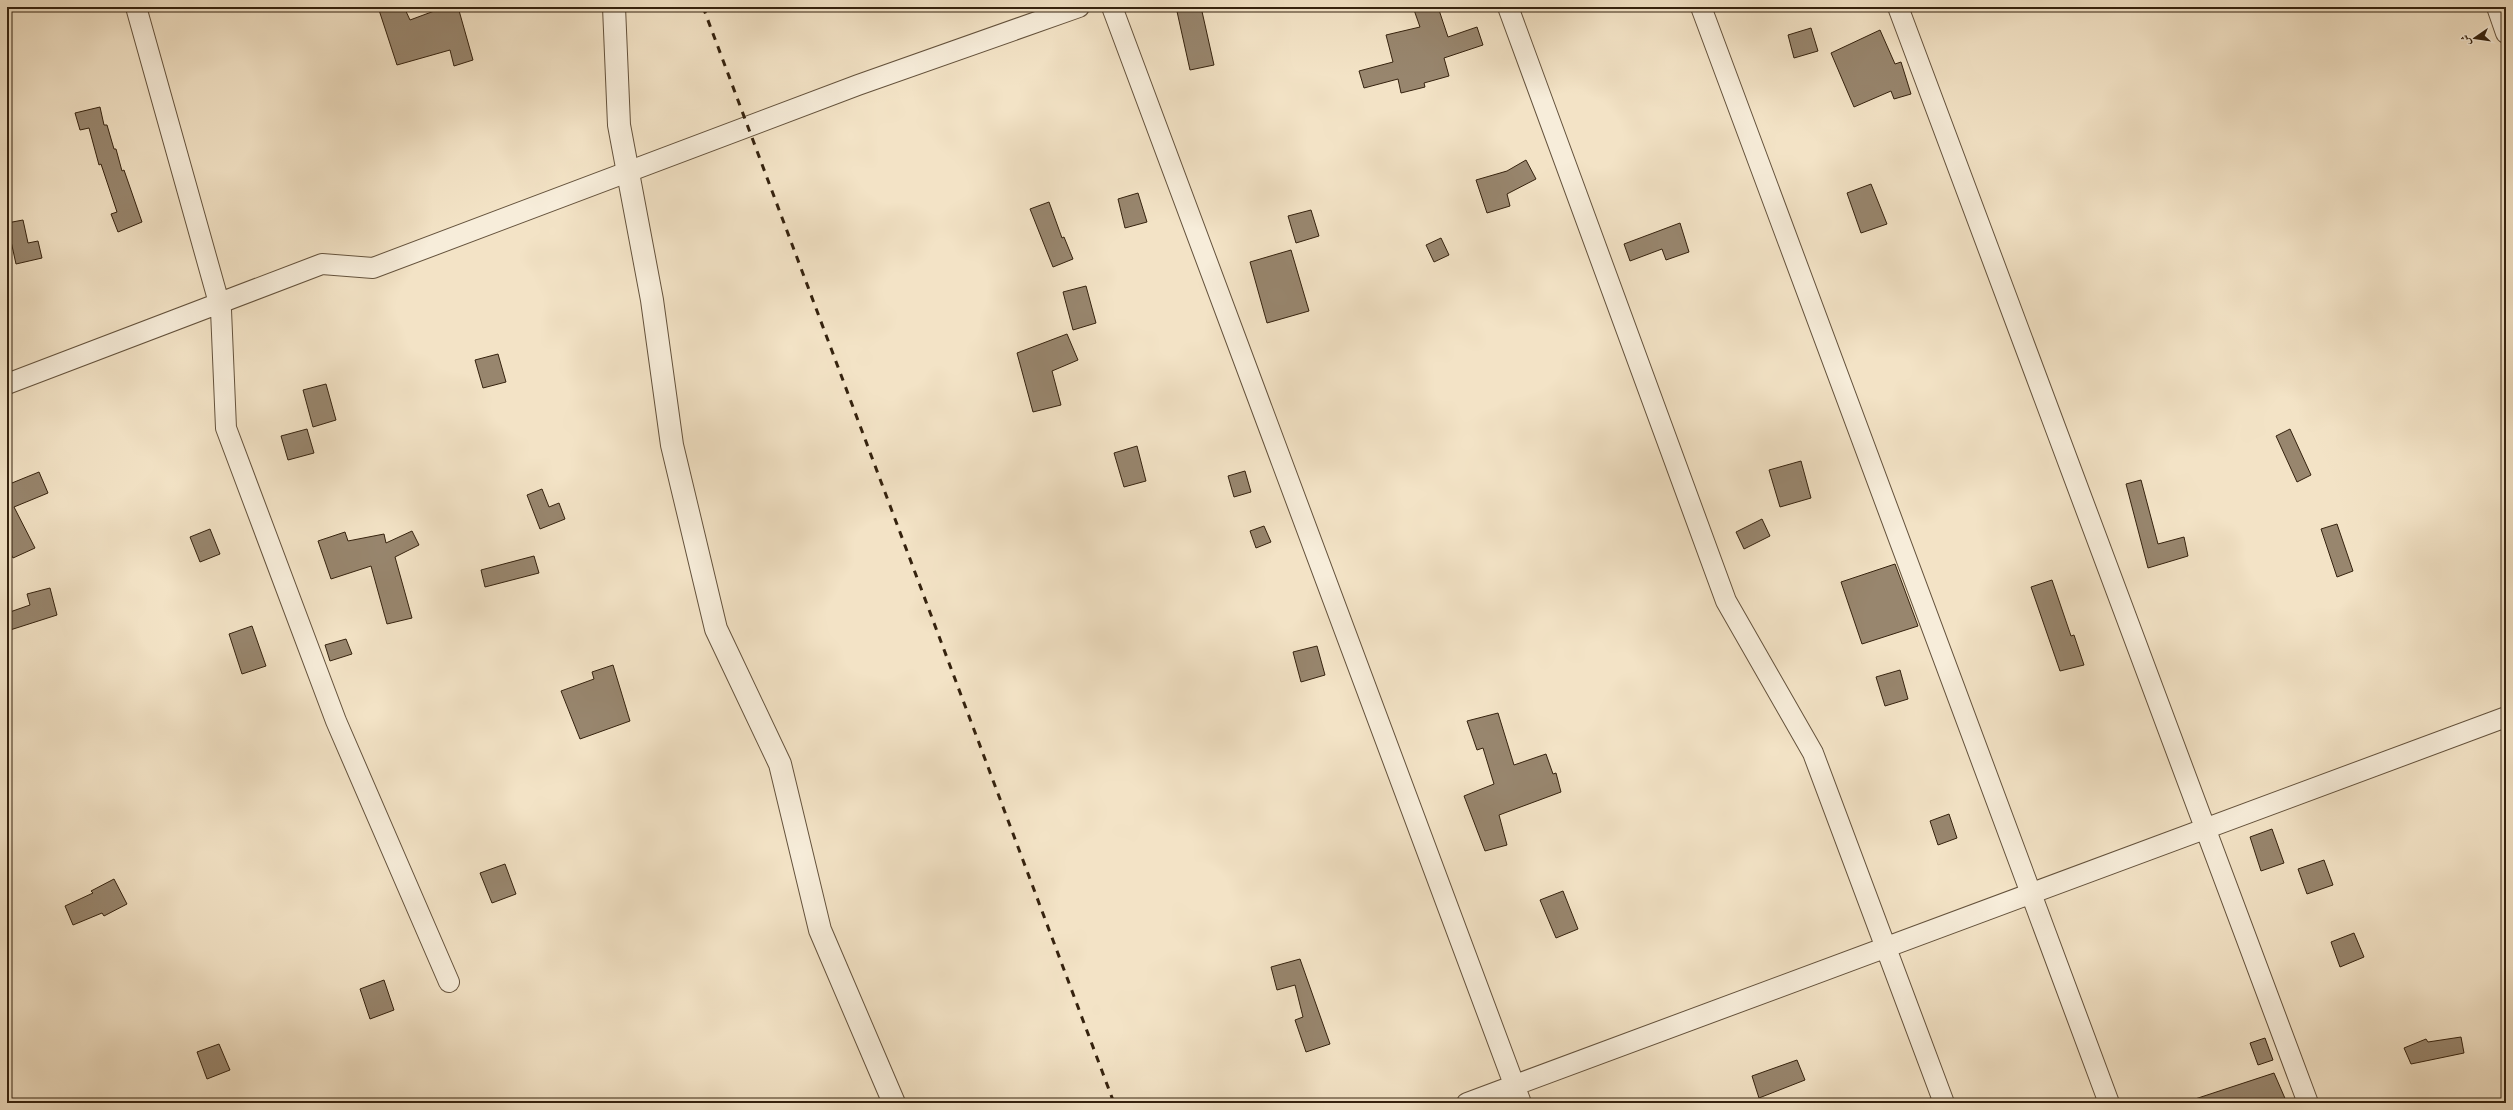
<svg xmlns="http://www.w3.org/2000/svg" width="2513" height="1110" viewBox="0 0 2513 1110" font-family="'IM FELL English',Amiri,serif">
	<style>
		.building { fill: #98866e; stroke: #35220e }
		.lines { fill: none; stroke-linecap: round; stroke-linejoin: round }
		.minor-casing { stroke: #64523c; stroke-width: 22 }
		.tertiary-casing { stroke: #64523c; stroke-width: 24 }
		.minor { stroke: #f7edda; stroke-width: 20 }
		.tertiary { stroke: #f7edda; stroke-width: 22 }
		.rail { stroke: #35220e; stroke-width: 3; stroke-dasharray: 7 7; stroke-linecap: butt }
	</style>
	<rect width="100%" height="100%" fill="#f3e3c6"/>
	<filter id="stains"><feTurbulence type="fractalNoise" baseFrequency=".005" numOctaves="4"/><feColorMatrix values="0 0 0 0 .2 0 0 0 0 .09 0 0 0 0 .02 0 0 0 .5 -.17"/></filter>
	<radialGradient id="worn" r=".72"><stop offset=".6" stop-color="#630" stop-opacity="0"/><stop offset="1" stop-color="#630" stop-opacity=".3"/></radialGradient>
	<path class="building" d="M 378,7 L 404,7 L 410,20 L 445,7 L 458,7 L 473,60 L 454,66 L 450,50 L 397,65 Z
		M 1176,7 L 1201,7 L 1214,65 L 1190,70 Z
		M 1413,7 L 1438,7 L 1448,37 L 1477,27 L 1483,45 L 1444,58 L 1449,76 L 1424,83 L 1425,87 L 1401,93 L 1398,79 L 1364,88 L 1359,71 L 1393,62 L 1386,35 L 1420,27 Z
		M 1811,28 L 1818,51 L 1794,58 L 1788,35 Z
		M 1880,30 L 1895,64 L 1901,62 L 1911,94 L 1894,99 L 1891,91 L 1854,107 L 1831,53 Z
		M 100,107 L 104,125 L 107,125 L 114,149 L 116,149 L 122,171 L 124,170 L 142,222 L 118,232 L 111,214 L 117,212 L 101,164 L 99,165 L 89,128 L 80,130 L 75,113 Z
		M 1526,160 L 1536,179 L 1507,194 L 1510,206 L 1487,213 L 1476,180 L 1507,171 Z
		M 1871,184 L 1887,224 L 1861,233 L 1847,193 Z
		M 1138,193 L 1147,222 L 1125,228 L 1118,199 Z
		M 1049,202 L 1062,238 L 1064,237 L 1073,259 L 1053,267 L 1030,209 Z
		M 1311,210 L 1319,236 L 1296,243 L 1288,216 Z
		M 23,220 L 28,243 L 38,241 L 42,258 L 16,264 L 7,223 Z
		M 1680,223 L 1689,252 L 1666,260 L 1662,249 L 1630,261 L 1624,244 Z
		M 1441,238 L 1449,255 L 1434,262 L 1426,245 Z
		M 1291,250 L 1309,311 L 1267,323 L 1250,262 Z
		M 1086,286 L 1096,323 L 1073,330 L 1063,292 Z
		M 1067,334 L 1078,360 L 1052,371 L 1061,405 L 1033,412 L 1017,353 Z
		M 498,354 L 506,382 L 483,388 L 475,360 Z
		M 326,384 L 336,420 L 313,427 L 303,390 Z
		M 307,429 L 314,453 L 288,460 L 281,436 Z
		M 2290,429 L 2311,475 L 2297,482 L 2276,436 Z
		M 1137,446 L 1146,481 L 1124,487 L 1114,453 Z
		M 1801,461 L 1811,498 L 1780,507 L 1769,470 Z
		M 1245,471 L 1251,492 L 1234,497 L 1228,476 Z
		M 39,472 L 48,493 L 14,507 L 35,548 L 13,558 L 7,546 L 7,485 Z
		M 2141,480 L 2158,544 L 2184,537 L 2188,556 L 2148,568 L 2126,484 Z
		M 542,489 L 549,507 L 559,503 L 565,519 L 540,529 L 527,495 Z
		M 1762,519 L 1770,536 L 1744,549 L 1736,532 Z
		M 2337,524 L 2353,571 L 2337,577 L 2321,529 Z
		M 1264,526 L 1271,542 L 1256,548 L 1250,531 Z
		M 210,529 L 220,554 L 200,562 L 190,537 Z
		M 412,531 L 419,545 L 395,557 L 412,618 L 387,624 L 371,566 L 331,579 L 318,541 L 345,532 L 348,541 L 384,534 L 386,543 Z
		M 534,556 L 539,573 L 485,587 L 481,570 Z
		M 1895,564 L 1918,626 L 1862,644 L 1841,582 Z
		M 2052,580 L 2071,636 L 2074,635 L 2084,665 L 2060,671 L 2031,587 Z
		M 50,588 L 57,615 L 7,631 L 7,613 L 30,605 L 27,594 Z
		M 252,626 L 266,666 L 242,674 L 229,634 Z
		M 346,639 L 352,654 L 330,661 L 325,645 Z
		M 1317,646 L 1325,675 L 1301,682 L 1293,652 Z
		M 613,665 L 630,721 L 580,739 L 561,691 L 594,679 L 592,672 Z
		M 1900,670 L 1908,699 L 1885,706 L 1876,677 Z
		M 1498,713 L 1514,765 L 1546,754 L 1553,774 L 1556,773 L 1561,792 L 1499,815 L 1507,845 L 1485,851 L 1464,796 L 1494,784 L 1483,748 L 1477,750 L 1467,721 Z
		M 1949,814 L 1957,838 L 1938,845 L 1930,821 Z
		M 2272,829 L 2284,863 L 2261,871 L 2250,837 Z
		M 2324,860 L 2333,885 L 2307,894 L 2298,869 Z
		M 505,864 L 516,894 L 492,903 L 480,873 Z
		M 114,879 L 127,904 L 104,916 L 102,913 L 73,925 L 65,906 L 93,893 L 91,891 Z
		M 1563,891 L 1578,929 L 1556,938 L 1540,900 Z
		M 2354,933 L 2364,957 L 2340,967 L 2331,942 Z
		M 1300,959 L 1330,1044 L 1306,1052 L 1295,1020 L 1303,1017 L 1295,985 L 1277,990 L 1271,967 Z
		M 384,980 L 394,1010 L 370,1019 L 360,989 Z
		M 2461,1037 L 2464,1053 L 2411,1064 L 2404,1048 L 2426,1039 L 2428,1042 Z
		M 2265,1038 L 2273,1060 L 2258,1065 L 2250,1043 Z
		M 219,1044 L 230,1070 L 207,1079 L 197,1052 Z
		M 1797,1060 L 1805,1080 L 1759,1098 L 1752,1076 Z
		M 2274,1073 L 2287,1103 L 2193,1103 L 2192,1100 Z"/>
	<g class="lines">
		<g class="minor-casing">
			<path id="minor" d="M 136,7 L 221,310 L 226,428 L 336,721 L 449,982
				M 1112,7 L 1521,1103
				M 1508,7 L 1726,601 L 1813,753 L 1944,1103
				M 1701,7 L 2109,1103
				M 1898,7 L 2308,1103
				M 2497,7 L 2506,33
				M 7,384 L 322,264 L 373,268 L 858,85 L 1079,7
				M 1467,1103 L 2506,717"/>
		</g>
		<g class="tertiary-casing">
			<path id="tertiary" d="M 614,7 L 619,125 L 652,300 L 672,445 L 716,629 L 780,764 L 820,930 L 894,1103"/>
		</g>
		<use href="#minor" class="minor"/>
		<use href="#tertiary" class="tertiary"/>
		<path class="rail" d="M 703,7 L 1114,1103"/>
	</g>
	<rect width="2513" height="1110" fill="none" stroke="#f3e3c6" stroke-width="24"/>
	<rect x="8" y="8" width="2497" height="1094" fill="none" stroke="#35220e" stroke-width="2"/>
	<rect x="12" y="12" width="2489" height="1086" fill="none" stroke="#35220e"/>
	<g transform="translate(2475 38) rotate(257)" stroke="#f7edda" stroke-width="3" paint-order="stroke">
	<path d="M0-3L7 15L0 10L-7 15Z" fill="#35220e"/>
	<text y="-6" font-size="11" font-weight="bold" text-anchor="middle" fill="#35220e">ش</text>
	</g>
	<rect width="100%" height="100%" filter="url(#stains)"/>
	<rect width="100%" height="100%" fill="url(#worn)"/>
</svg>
